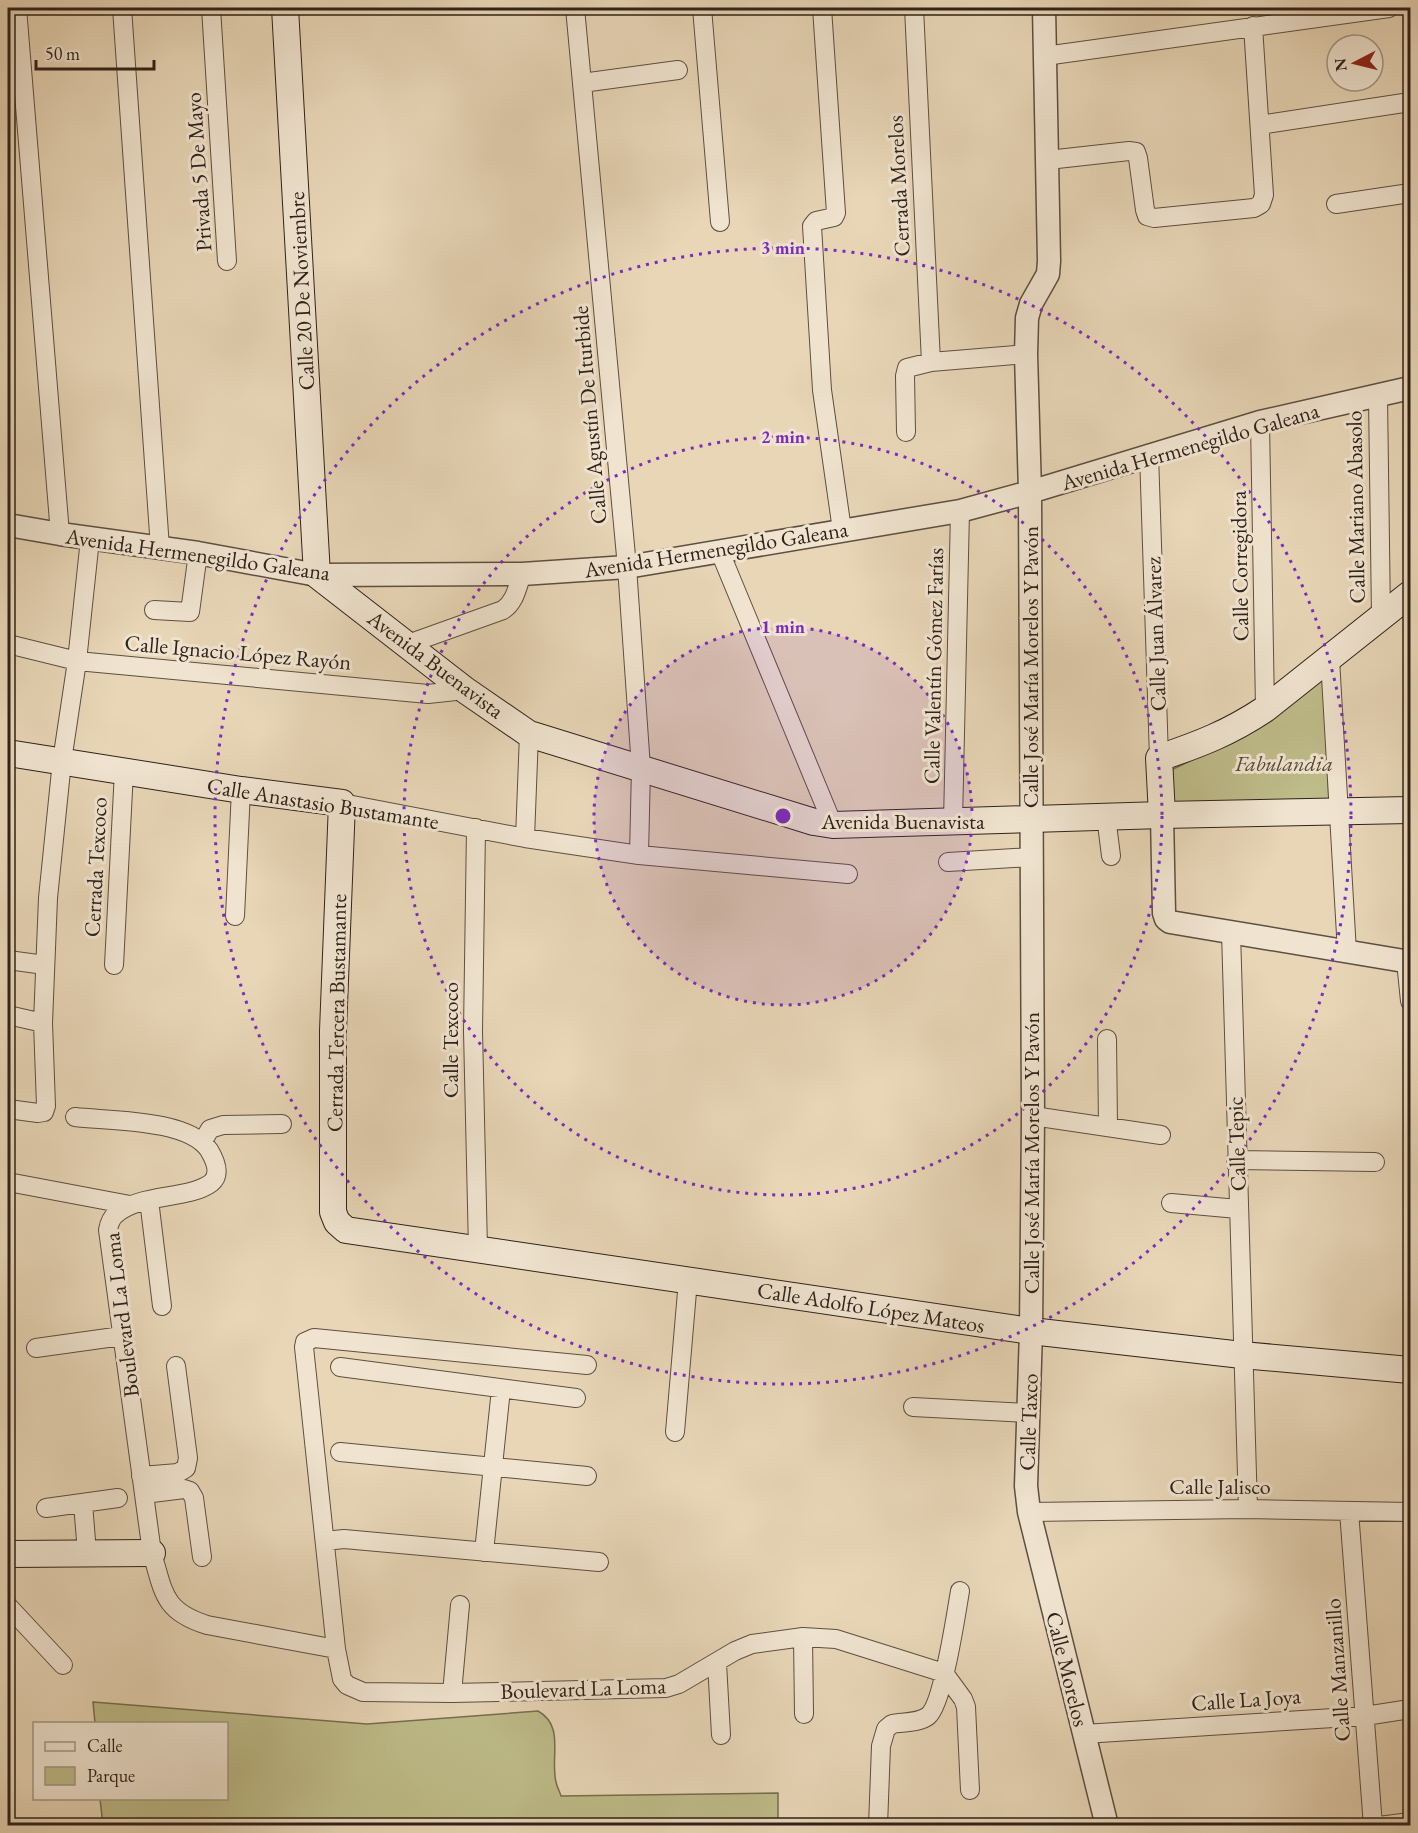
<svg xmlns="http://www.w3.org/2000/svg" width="1418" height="1833" viewBox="0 0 1418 1833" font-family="'EB Garamond',serif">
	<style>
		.green { fill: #bebc89; stroke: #766f52; stroke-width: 1.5 }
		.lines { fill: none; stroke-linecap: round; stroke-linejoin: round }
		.minor-casing { stroke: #5d4f41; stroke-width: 20 }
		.tertiary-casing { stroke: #5d4f41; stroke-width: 25 }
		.secondary-casing { stroke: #2f221a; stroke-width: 28 }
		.minor { stroke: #f0e4d0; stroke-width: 18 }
		.tertiary { stroke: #f0e4d0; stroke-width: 22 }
		.secondary { stroke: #f0e4d0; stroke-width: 26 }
		.ring { fill: none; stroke: #7b2cbf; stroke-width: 3; stroke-dasharray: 3 6 }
		.labels { text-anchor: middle; stroke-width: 6; stroke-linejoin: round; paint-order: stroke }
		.street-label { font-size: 22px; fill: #2f221a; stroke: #f0e4d0 }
		.park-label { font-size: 22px; font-style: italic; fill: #534836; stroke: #f0e4d0 }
		.centre { fill: #7b2cbf; stroke: #f0e4d0; stroke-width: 3 }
		.ring-label { font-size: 18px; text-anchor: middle; font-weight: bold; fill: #7b2cbf; stroke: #f0e4d0; stroke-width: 6; stroke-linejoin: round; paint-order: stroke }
	</style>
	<rect width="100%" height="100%" fill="#e8d6b7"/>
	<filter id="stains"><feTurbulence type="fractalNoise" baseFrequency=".00333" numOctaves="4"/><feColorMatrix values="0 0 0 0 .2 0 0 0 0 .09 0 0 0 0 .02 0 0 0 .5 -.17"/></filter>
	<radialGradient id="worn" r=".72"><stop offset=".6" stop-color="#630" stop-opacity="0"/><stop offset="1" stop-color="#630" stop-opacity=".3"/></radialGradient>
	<path class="green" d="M 1325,676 L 1329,806 L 1167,811 L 1165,773 L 1221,746 Z
		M 93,1702 L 367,1724 L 538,1711 C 565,1726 550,1757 556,1782 C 557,1787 560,1792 561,1796 L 778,1793 L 778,1825 L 103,1825 L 100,1799 L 226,1798 L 226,1724 L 95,1723 Z"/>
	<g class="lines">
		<g class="minor-casing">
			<path id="minor" d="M 17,8 L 60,534
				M 122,8 L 160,548
				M 211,8 L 227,261
				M 575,8 L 627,567 L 641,768 L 639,855
				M 702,8 L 720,222
				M 822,8 L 836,213 L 834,217 L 816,221 L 812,226 L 822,390 L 842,530
				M 914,8 L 931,362
				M 1045,56 L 1389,8
				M 582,83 L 678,70
				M 1260,125 L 1410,102
				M 1048,160 L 1129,151 L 1136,152 L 1138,158 L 1145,210 L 1147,216 L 1154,218 L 1254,208 L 1261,204 L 1264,195 L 1253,26
				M 1336,204 L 1410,193
				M 1378,396 L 1381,617
				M 1260,422 L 1265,709
				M 906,432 L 905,376 L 907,368 L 931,362 L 1026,354
				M 1149,454 L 1159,758
				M 720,552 L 833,825
				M 154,610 L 190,612 L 198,553
				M 8,644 L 77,661 L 428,694 L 465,690
				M 408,644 L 503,610 C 515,602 517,588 522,574
				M 1330,659 L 1347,952
				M 342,803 L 525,838 L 639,855 L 848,874
				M 1106,816 L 1111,856
				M 953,822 L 960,511
				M 476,828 L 473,1031 L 478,1250
				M 525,838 L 529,734
				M 948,862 L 1031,857
				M 235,916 L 241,790
				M 1231,932 L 1248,1509
				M 8,960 L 45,965
				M 1406,961 L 1410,1001
				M 114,965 L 124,771
				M 8,1015 L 43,1023
				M 1107,1039 L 1108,1127
				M 8,1109 L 38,1113 L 44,1112 L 46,1106 L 43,1023 L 48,898 L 62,761 L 77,661 L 90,539
				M 1033,1116 L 1161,1135
				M 75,1117 C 111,1121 188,1119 209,1150 C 215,1160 222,1174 211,1183 C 188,1200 141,1193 116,1214 C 111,1218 109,1224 108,1230 L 152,1553 C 164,1593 163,1611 207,1625 L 336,1649
				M 203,1141 L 210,1129 L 223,1125 L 282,1124
				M 1236,1160 L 1375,1162
				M 8,1182 L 130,1205
				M 149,1200 L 162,1306
				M 1171,1203 L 1238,1209
				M 36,1348 L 122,1336
				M 587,1365 L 314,1338 L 305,1342 L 304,1347 L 336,1649 L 342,1679 L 347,1685 L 363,1692 L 452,1693 L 666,1688 L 679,1684 L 735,1651 L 752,1644 L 803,1637 L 836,1639 L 944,1673 L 963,1699 L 966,1707 L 970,1790
				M 340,1367 L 576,1398
				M 913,1407 L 1028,1413
				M 675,1432 L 688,1280
				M 340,1452 L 587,1476
				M 141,1476 L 178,1473 L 186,1468 L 188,1458 L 176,1366
				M 144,1494 L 184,1489 L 190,1491 L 194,1498 L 202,1557
				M 83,1503 L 87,1553
				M 46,1508 L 118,1498
				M 1349,1511 L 1373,1826
				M 1029,1512 L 1248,1509 L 1410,1512
				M 325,1541 L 344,1539 L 599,1562
				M 484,1552 L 501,1389
				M 8,1606 L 63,1665
				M 803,1637 L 804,1714
				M 717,1663 L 721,1735
				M 452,1693 L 460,1605
				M 1084,1734 L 1365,1716 L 1410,1709
				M 878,1826 L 881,1746 L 886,1729 L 892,1724 C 903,1722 919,1723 928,1716 C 943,1704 956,1614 960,1591
				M 1379,1826 L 1410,1822"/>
		</g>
		<g class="tertiary-casing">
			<path id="tertiary" d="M 1044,8 L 1049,261 L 1048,274 L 1031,304 L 1027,318 L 1026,354 L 1030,492 L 1033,1116 L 1031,1331 L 1026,1486 L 1029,1512 L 1107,1826
				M 8,525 L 60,534 L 198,553 L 317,575 L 522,574 L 627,567 L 960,511 L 1030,492 L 1260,422 L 1410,388
				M 1162,815 L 1164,913 L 1166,919 L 1170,922 L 1410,962"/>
		</g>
		<g class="secondary-casing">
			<path id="secondary" d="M 285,8 L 317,575 L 465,690 L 529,734 L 814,822 L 833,825 L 1162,815 L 1410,810
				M 8,753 L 241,790 L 342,803 L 333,1031 L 333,1212 L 337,1222 L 346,1230 L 1031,1331 L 1242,1355 L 1410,1370
				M 1162,815 L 1159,758 C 1200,744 1229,733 1265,709 L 1410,594
				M 8,1554 L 152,1553"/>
		</g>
		<use href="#minor" class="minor"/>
		<use href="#tertiary" class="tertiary"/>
		<use href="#secondary" class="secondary"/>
	</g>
	<circle cx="783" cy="816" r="189" fill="#7b2cbf" fill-opacity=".12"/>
	<g class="ring">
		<circle cx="783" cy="816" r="189"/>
		<circle cx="783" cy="816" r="379"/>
		<circle cx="783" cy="816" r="568"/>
	</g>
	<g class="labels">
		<g class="street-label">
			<text transform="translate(198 172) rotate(-94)" y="8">Privada 5 De Mayo</text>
			<text transform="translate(898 186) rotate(-93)" y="8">Cerrada Morelos</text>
			<text transform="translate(301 291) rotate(-93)" y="8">Calle 20 De Noviembre</text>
			<text transform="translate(589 415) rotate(-95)" y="8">Calle Agustín De Iturbide</text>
			<text transform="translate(1190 446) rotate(-16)" y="8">Avenida Hermenegildo Galeana</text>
			<text transform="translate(1355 507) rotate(-91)" y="8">Calle Mariano Abasolo</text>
			<text transform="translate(716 549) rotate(-9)" y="8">Avenida Hermenegildo Galeana</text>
			<text transform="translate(198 554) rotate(8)" y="8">Avenida Hermenegildo Galeana</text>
			<text transform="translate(1239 566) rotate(-91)" y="8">Calle Corregidora</text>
			<text transform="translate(1155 634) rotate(-92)" y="8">Calle Juan Álvarez</text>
			<text transform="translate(238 652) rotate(5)" y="8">Calle Ignacio López Rayón</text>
			<text transform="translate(436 664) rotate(37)" y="8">Avenida Buenavista</text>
			<text transform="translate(933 666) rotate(-89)" y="8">Calle Valentín Gómez Farías</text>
			<text transform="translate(1030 667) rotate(-90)" y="8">Calle José María Morelos Y Pavón</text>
			<text transform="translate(323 803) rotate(9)" y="8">Calle Anastasio Bustamante</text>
			<text x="903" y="829">Avenida Buenavista</text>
			<text transform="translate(95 867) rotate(-87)" y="8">Cerrada Texcoco</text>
			<text transform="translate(336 1013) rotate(-89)" y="8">Cerrada Tercera Bustamante</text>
			<text transform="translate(450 1040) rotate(-90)" y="8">Calle Texcoco</text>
			<text transform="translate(1236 1144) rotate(-92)" y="8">Calle Tepic</text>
			<text transform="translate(1031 1153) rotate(-90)" y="8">Calle José María Morelos Y Pavón</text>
			<text transform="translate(871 1307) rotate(9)" y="8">Calle Adolfo López Mateos</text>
			<text transform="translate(121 1315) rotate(-97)" y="8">Boulevard La Loma</text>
			<text transform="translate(1028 1422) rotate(-88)" y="8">Calle Taxco</text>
			<text x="1220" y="1494">Calle Jalisco</text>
			<text transform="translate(1068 1669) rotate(76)" y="8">Calle Morelos</text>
			<text transform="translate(1337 1670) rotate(-94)" y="8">Calle Manzanillo</text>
			<text transform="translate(583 1688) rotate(-2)" y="8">Boulevard La Loma</text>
			<text transform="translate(1246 1699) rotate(-4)" y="8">Calle La Joya</text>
		</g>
		<g class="park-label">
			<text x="1284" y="771">Fabulandia</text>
		</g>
	</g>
	<circle cx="783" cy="816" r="9" class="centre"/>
	<g class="ring-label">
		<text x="783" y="254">3 min</text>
		<text x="783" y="443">2 min</text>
		<text x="783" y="633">1 min</text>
	</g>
	<rect width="1418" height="1833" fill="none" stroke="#e8d6b7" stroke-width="30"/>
	<rect x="9" y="9" width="1400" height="1815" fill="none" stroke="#2f221a" stroke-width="3"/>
	<rect x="15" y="15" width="1388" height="1803" fill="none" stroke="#2f221a" stroke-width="1.5"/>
	<rect x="33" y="1722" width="195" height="78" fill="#f0e4d0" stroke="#a39687" stroke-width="1.5"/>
	<rect x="45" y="1742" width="30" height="9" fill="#f0e4d0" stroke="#a39687" stroke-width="1.5"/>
	<text x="87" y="1752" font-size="18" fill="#2f221a">Calle</text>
	<rect x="45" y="1767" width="30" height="18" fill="#bebc89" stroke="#a39687" stroke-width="1.5"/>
	<text x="87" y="1782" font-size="18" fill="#2f221a">Parque</text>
	<g transform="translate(1355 63) rotate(263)"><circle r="28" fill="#f0e4d0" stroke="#a39687" stroke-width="1.5"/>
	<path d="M0-4.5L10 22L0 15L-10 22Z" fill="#8f2418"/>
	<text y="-9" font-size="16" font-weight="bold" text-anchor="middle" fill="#2f221a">N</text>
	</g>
	<path d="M36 60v9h118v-9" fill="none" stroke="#2f221a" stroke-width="3"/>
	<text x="45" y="60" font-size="18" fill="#2f221a" stroke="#f0e4d0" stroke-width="4.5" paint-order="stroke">50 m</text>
	<rect width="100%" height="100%" filter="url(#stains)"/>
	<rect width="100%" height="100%" fill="url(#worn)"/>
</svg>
